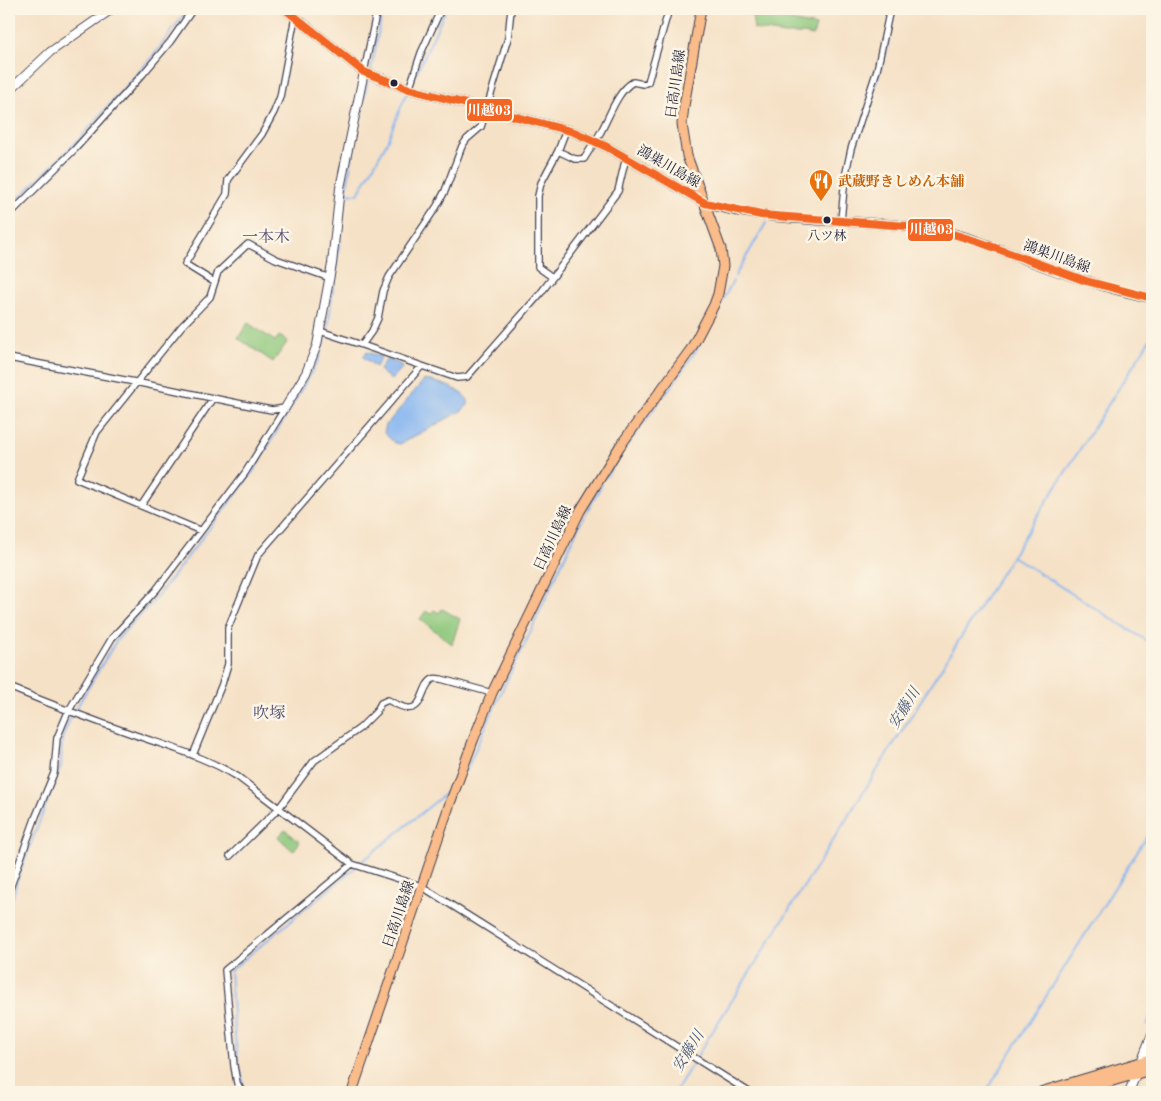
<svg xmlns="http://www.w3.org/2000/svg" width="1161" height="1101" viewBox="0 0 1161 1101" font-family="'Old Standard TT','Noto Serif JP',serif">
	<style>
		.green { fill: #8dc77c; stroke: #58745c }
		.water { fill: #85b5f1; stroke: #546c96 }
		.lines { fill: none; stroke-linecap: round; stroke-linejoin: round }
		.stream { stroke: #85b5f1; stroke-width: 2 }
		.minor-casing { stroke: #423f50; stroke-width: 8 }
		.tertiary-casing { stroke: #423f50; stroke-width: 10 }
		.primary-casing { stroke: #423f50; stroke-width: 11 }
		.trunk-casing { stroke: #423f50; stroke-width: 12 }
		.minor { stroke: #fff; stroke-width: 5.5 }
		.tertiary { stroke: #fff; stroke-width: 8 }
		.primary { stroke: #f9bc8a; stroke-width: 9 }
		.trunk { stroke: #f9bc8a; stroke-width: 10 }
		.bus-1-casing { stroke: #fcf5e5; stroke-width: 11 }
		.bus-1 { stroke: #f26522; stroke-width: 8 }
		.bus-dot { fill: #22223b; stroke: #fcf5e5; stroke-width: 2 }
		.labels { text-anchor: middle; stroke-width: 5; stroke-linejoin: round; paint-order: stroke }
		.bus-label { font-size: 13px; fill: #22223b; stroke: #fcf5e5 }
		.street-label { font-size: 14px; fill: #22223b; stroke: #fcf5e5 }
		.food-label { font-size: 14px; font-weight: bold; fill: #c56008; stroke: #fcf5e5; text-anchor: start }
		.water-label { font-size: 15px; font-style: italic; fill: #45557b; stroke: #fcf5e5 }
		.quarter-label { font-size: 16px; fill: #514d74; stroke: #fcf5e5 }
		.line-badge { stroke: #fcf5e5; stroke-width: 2 }
		.badge-label { font-size: 14px; text-anchor: middle; font-weight: bold; fill: #fff }
	</style>
	<rect width="100%" height="100%" fill="#fcf5e5"/>
	<filter id="ink" filterUnits="userSpaceOnUse"><feTurbulence type="fractalNoise" baseFrequency=".02" numOctaves="2"/><feDisplacementMap in="SourceGraphic" scale="10" xChannelSelector="R" yChannelSelector="G"/><feConvolveMatrix kernelMatrix="1 2 1 2 8 2 1 2 1" color-interpolation-filters="sRGB"/></filter>
	<filter id="wash" filterUnits="userSpaceOnUse"><feTurbulence type="fractalNoise" baseFrequency=".0096" numOctaves="4" result="noise"/><feDisplacementMap in="SourceGraphic" scale="20" xChannelSelector="R" yChannelSelector="G"/><feGaussianBlur stdDeviation="1.12" result="paint"/><feColorMatrix in="noise" values="0 0 0 0 0 0 0 0 0 0 0 0 0 0 0 0 0 1.4 0 .05"/><feComposite in="paint" operator="in"/></filter>
	<g filter="url(#wash)">
		<rect width="100%" height="100%" fill="#f5e1c6"/>
		<path class="green" d="M 756,13 L 786,17 L 786,20 L 816,26 L 813,36 L 804,34 L 784,34 L 754,29 L 752,15 Z
			M 248,323 L 275,341 L 279,336 L 288,341 L 273,362 L 238,338 Z
			M 442,609 L 460,619 L 452,644 L 420,619 L 426,611 L 430,614 L 434,610 L 439,613 Z
			M 285,830 L 300,842 L 293,851 L 278,837 Z"/>
		<path class="water" d="M 367,352 L 380,356 L 381,358 L 376,367 L 363,357 Z
			M 387,359 L 401,365 L 402,368 L 391,380 L 379,370 Z
			M 424,380 C 438,381 460,389 468,400 L 468,405 L 463,410 L 400,444 L 395,443 L 384,433 L 386,425 Z"/>
		<g class="lines">
			<path class="stream" d="M 371,70 L 383,9
				M 417,72 L 446,9
				M 852,156 L 887,50 L 893,9
				M 346,193 L 358,194 L 386,144 L 407,92
				M 9,208 L 80,138 L 154,55 L 188,9
				M 735,276 L 766,223
				M 665,395 L 695,352 L 733,281
				M 606,477 L 620,455 L 660,401
				M 1012,556 L 1152,644
				M 466,771 L 503,688 L 522,650 L 577,530 L 602,484
				M 359,864 L 446,793
				M 9,912 L 18,877 L 61,766 L 62,739 L 71,717 L 116,641 L 131,624 L 152,603 L 253,472 L 318,361 L 328,327 L 346,193 L 357,126 L 369,77
				M 1147,1026 L 1152,1012
				M 697,1056 L 1012,556 L 1152,336
				M 245,1092 L 238,1060 L 234,1029 L 230,971 L 355,868
				M 675,1092 L 695,1060
				M 986,1092 L 1152,828"/>
		</g>
	</g>
	<g filter="url(#ink)">
		<g class="lines">
			<g class="minor-casing">
				<path id="minor" d="M 364,72 L 377,9
					M 409,89 L 421,53 L 441,9
					M 558,151 L 575,159 L 584,159 C 589,151 594,143 599,135 C 609,119 616,92 633,82 L 643,84 L 648,82 L 669,9
					M 9,215 L 75,149 L 143,74 L 170,42 L 193,9
					M 841,221 L 845,177 L 851,149 L 877,70 L 890,9
					M 552,277 L 538,267 L 538,196 L 541,183 L 558,151 L 566,130
					M 214,282 L 185,264 L 227,194 L 228,180 L 262,134 L 274,112 L 280,97 L 295,17
					M 320,331 L 362,345 L 372,331 L 378,318 L 383,291 L 389,277 L 437,206 L 445,191 L 462,146 L 467,139 L 481,127 L 508,38 L 511,9
					M 362,345 L 422,366
					M 9,358 L 135,382 L 261,408 L 272,410 L 285,408
					M 141,506 L 213,398
					M 201,531 L 77,479 L 97,432 L 181,327 L 210,297 L 218,272 L 248,244 L 276,259 L 330,278
					M 9,687 C 50,704 92,720 135,735 C 169,747 206,757 238,777 L 352,864 L 421,886 L 749,1092
					M 193,755 L 222,684 L 228,664 L 228,628 L 258,555 L 420,368 L 422,366 L 457,378 L 467,377 L 540,294 L 618,191 L 626,157
					M 230,856 L 279,808 L 314,761 L 360,728 L 376,712 L 381,703 L 388,700 C 394,703 400,707 407,708 C 424,711 421,685 433,679 C 435,678 438,679 441,679 L 492,693
					M 9,891 L 36,816 L 54,773 L 57,738 L 68,712 L 112,638 L 156,590 L 245,473 L 285,408
					M 242,1092 L 237,1083 L 234,1066 L 225,970 L 352,864"/>
			</g>
			<g class="tertiary-casing">
				<path id="tertiary" d="M 9,91 L 50,52 L 112,9
					M 285,408 L 306,373 L 317,345 L 332,264 L 340,188 L 364,72
					M 1129,1092 L 1152,1034"/>
			</g>
			<g class="primary-casing">
				<path id="primary" d="M 285,9 L 364,72 L 409,89 L 574,132 L 607,147 L 705,203 C 777,225 861,217 935,230 C 965,235 993,247 1022,258 C 1065,274 1107,289 1152,298
					M 352,1092 L 449,806 L 474,738 L 492,693 L 580,511 L 620,446 L 691,349 L 714,305 L 718,294 L 723,266 L 721,249 L 687,156 L 682,124 L 684,106 L 701,9"/>
			</g>
			<g class="trunk-casing">
				<path id="trunk" d="M 1042,1092 L 1152,1059
					M 1073,1092 L 1152,1069"/>
			</g>
			<use href="#minor" class="minor"/>
			<use href="#tertiary" class="tertiary"/>
			<use href="#primary" class="primary"/>
			<use href="#trunk" class="trunk"/>
			<g class="bus-1-casing">
				<path id="bus-1" d="M 285,9 L 364,72 L 409,89 L 574,132 L 607,147 L 705,203 L 761,215 L 907,226 L 946,232 L 979,242 L 1086,281 L 1152,298"/>
			</g>
			<use href="#bus-1" class="bus-1"/>
		</g>
	</g>
	<defs>
		<g id="restaurant-pin" transform="scale(1.25)"><path d="M0 17L-7.5 6A9.5 9.5 0 1 1 7.5 6Z" fill="#e8710a" stroke="#fcf5e5"/><path d="M-5-6h1v4h1v-4h1v4h1v-4h1v5L-1.5 .5V6h-2V.5L-5-1ZM5-6V6H3V1.5H1.5Q1.5-4 5-6Z" fill="#fff"/></g>
	</defs>
	<g fill-rule="evenodd">
		<use href="#restaurant-pin" x="821" y="181"/>
	</g>
	<g class="bus-dot">
		<circle cx="394" cy="83" r="4.5"/>
		<circle cx="827" cy="220" r="4.5"/>
	</g>
	<g class="labels">
		<g class="bus-label">
			<text x="827" y="240">八ツ林</text>
		</g>
		<g class="street-label">
			<text transform="translate(675 84) rotate(-82)" y="5">日高川島線</text>
			<text transform="translate(669 166) rotate(30)" y="5">鴻巣川島線</text>
			<text transform="translate(1057 256) rotate(20)" y="5">鴻巣川島線</text>
			<text transform="translate(552 538) rotate(-65)" y="5">日高川島線</text>
			<text transform="translate(398 914) rotate(-71)" y="5">日高川島線</text>
		</g>
		<g class="food-label">
			<text x="838" y="186">武蔵野きしめん本舗</text>
		</g>
		<g class="water-label">
			<text transform="translate(904 708) rotate(-58)" y="5">安藤川</text>
			<text transform="translate(688 1051) rotate(-58)" y="5">安藤川</text>
		</g>
		<g class="quarter-label">
			<text x="266" y="242">一本木</text>
			<text x="269" y="718">吹塚</text>
		</g>
	</g>
	<g class="line-badge">
		<rect x="466" y="98" width="47" height="24" rx="5" fill="#f26522"/>
		<rect x="907" y="218" width="47" height="24" rx="5" fill="#f26522"/>
	</g>
	<g class="badge-label">
		<text x="489" y="115">川越03</text>
		<text x="931" y="234">川越03</text>
	</g>
	<rect width="1161" height="1101" fill="none" stroke="#fcf5e5" stroke-width="30"/>
</svg>
